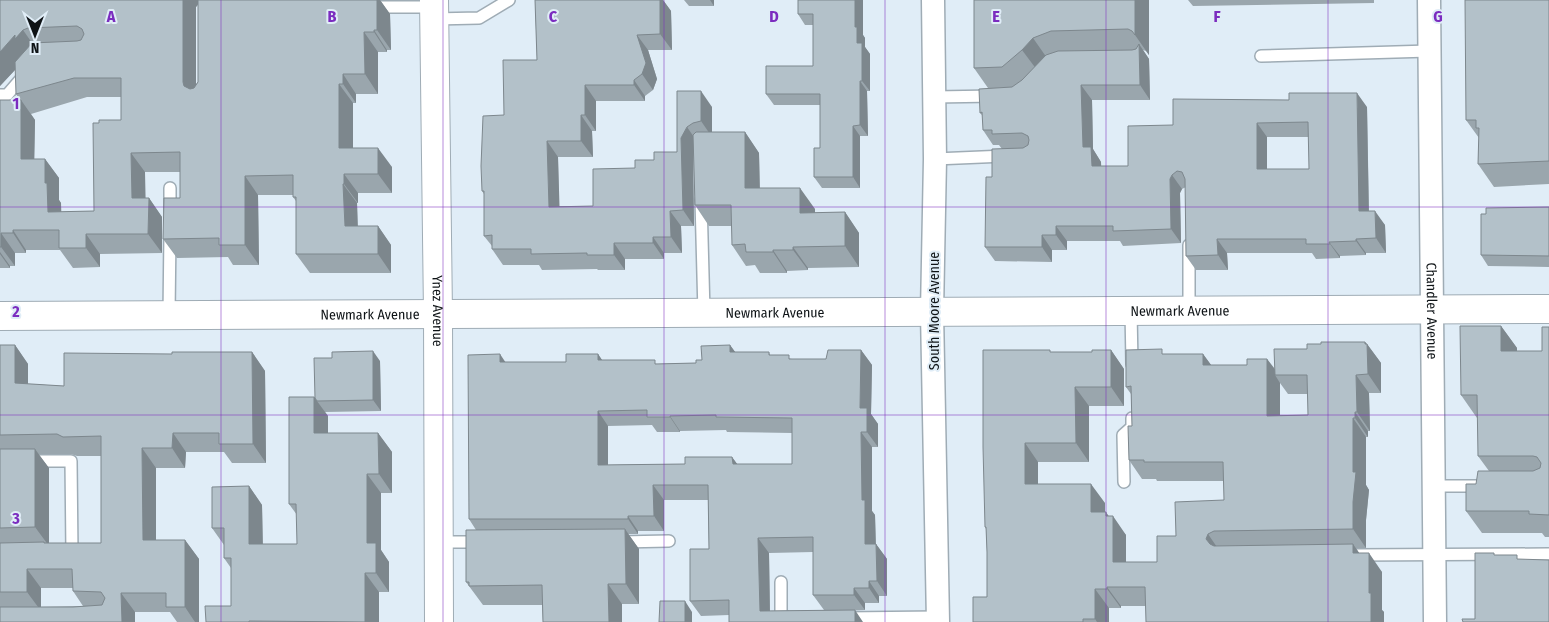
<svg xmlns="http://www.w3.org/2000/svg" width="1549" height="622" viewBox="0 0 1549 622" font-family="'Fira Sans Condensed',sans-serif">
	<style>
		.lines { fill: none; stroke-linecap: round; stroke-linejoin: round }
		.service-casing { stroke: #9facb5; stroke-width: 14 }
		.minor-casing { stroke: #9facb5; stroke-width: 25 }
		.tertiary-casing { stroke: #9facb5; stroke-width: 30 }
		.service { stroke: #fff; stroke-width: 11 }
		.minor { stroke: #fff; stroke-width: 22 }
		.tertiary { stroke: #fff; stroke-width: 28 }
		.wall { fill: #9aa6ad; fill-rule: evenodd }
		.shaded-wall { fill: #7d878d }
		.building { fill: #b3c1c9; stroke: #7d878d; fill-rule: evenodd }
		.grid { fill: none; stroke: #7b2cbf; stroke-width: 1; stroke-opacity: 0.55 }
		.labels { text-anchor: middle; stroke-width: 4; stroke-linejoin: round; paint-order: stroke }
		.street-label { font-size: 14px; fill: #0e1316; stroke: #e0edf7 }
		.grid-label { font-size: 16px; text-anchor: middle; font-weight: bold; fill: #7b2cbf; stroke: #e0edf7; stroke-width: 4; stroke-linejoin: round; paint-order: stroke }
	</style>
	<rect width="100%" height="100%" fill="#e0edf7"/>
	<g class="lines">
		<g class="service-casing">
			<path id="service" d="M 370,7 L 434,7
				M 434,19 L 479,18 L 509,0
				M 1261,56 L 1429,51
				M 0,95 L 7,95 L 26,73
				M 934,97 L 995,96
				M 935,159 L 1005,156
				M 701,200 L 704,313
				M 170,211 L 170,188
				M 1189,245 L 1189,311
				M 1131,311 L 1132,364
				M 169,315 L 170,232
				M 0,461 L 71,461 L 72,553 L 67,553
				M 1124,482 L 1123,435 L 1132,427 L 1132,418
				M 1435,486 L 1480,486
				M 439,542 L 479,542
				M 620,542 L 669,541
				M 1356,555 L 1549,554
				M 781,582 L 781,612 L 785,618 L 791,618
				M 844,618 L 938,617"/>
		</g>
		<g class="minor-casing">
			<g id="minor">
				<path d="M 933,0 L 935,159 L 932,312 L 938,622"/>
				<path id="s1" d="M 1429,0 L 1435,622"/>
			</g>
		</g>
		<g class="tertiary-casing">
			<g id="tertiary">
				<path id="s2" d="M 434,0 L 438,314 L 439,622"/>
				<path id="s3" d="M 0,316 L 1549,309"/>
			</g>
		</g>
		<use href="#service" class="service"/>
		<use href="#minor" class="minor"/>
		<use href="#tertiary" class="tertiary"/>
	</g>
	<path class="wall" d="M 0,0 L 380,0 L 390,14 L 391,50 L 387,50 L 387,52 L 378,52 L 378,94 L 356,94 L 356,103 L 353,103 L 353,148 L 392,167 L 392,193 L 358,193 L 358,203 L 357,203 L 358,226 L 378,226 L 391,245 L 391,273 L 310,273 L 296,254 L 296,201 L 293,197 L 293,195 L 258,195 L 259,265 L 233,265 L 228,257 L 177,258 L 163,239 L 180,198 L 180,172 L 145,172 L 145,198 L 149,198 L 162,217 L 162,253 L 100,254 L 100,267 L 73,268 L 60,250 L 26,250 L 26,253 L 15,253 L 15,266 L 10,266 L 10,268 L 0,268 L 0,100 L 20,100 L 16,94 L 16,69 L 0,86 ZM 198,5 L 198,82 L 196,84 L 196,7 ZM 87,97 L 121,97 L 121,120 L 99,123 L 94,211 L 61,212 L 61,203 L 59,200 L 59,178 L 45,159 L 34,159 L 35,120 L 31,114 Z
		M 535,0 L 663,0 L 671,11 L 672,50 L 648,50 L 657,79 L 653,90 L 645,96 L 645,101 L 596,101 L 596,131 L 592,131 L 593,157 L 558,157 L 559,206 L 593,206 L 635,168 L 654,160 L 677,152 L 677,91 L 712,107 L 712,132 L 745,132 L 759,153 L 760,188 L 815,209 L 815,213 L 845,212 L 859,233 L 859,267 L 808,268 L 808,270 L 787,271 L 787,273 L 760,273 L 755,265 L 746,266 L 732,245 L 732,226 L 709,226 L 695,205 L 693,152 L 693,154 L 694,226 L 681,226 L 682,253 L 664,253 L 664,259 L 625,259 L 625,270 L 598,270 L 597,269 L 542,270 L 539,265 L 503,265 L 492,249 L 492,246 L 484,236 L 484,194 L 482,191 L 504,115 L 537,60 Z
		M 684,0 L 714,0 L 714,6 L 689,6 Z
		M 798,0 L 863,35 L 865,38 L 865,47 L 870,54 L 870,91 L 867,91 L 868,136 L 860,136 L 860,188 L 822,188 L 814,177 L 820,148 L 820,105 L 774,105 L 766,94 L 813,66 L 813,25 L 805,25 L 798,14 Z
		M 974,0 L 1149,0 L 1149,55 L 1146,51 L 1143,50 L 1149,59 L 1150,100 L 1092,100 L 1093,149 L 1101,162 L 1101,166 L 1128,166 L 1173,125 L 1367,107 L 1369,211 L 1385,225 L 1386,253 L 1366,253 L 1366,255 L 1340,256 L 1340,258 L 1316,259 L 1312,253 L 1227,253 L 1228,270 L 1196,270 L 1186,256 L 1186,187 L 1182,189 L 1180,193 L 1181,243 L 1123,246 L 1120,241 L 1067,241 L 1067,250 L 1052,250 L 1052,262 L 995,261 L 985,247 L 992,177 L 1002,149 L 999,145 L 993,145 L 983,130 L 983,116 L 980,113 L 988,88 L 974,68 ZM 1132,50 L 1065,51 L 1134,50 ZM 1267,137 L 1309,137 L 1309,169 L 1267,169 Z
		M 1188,0 L 1374,0 L 1374,3 L 1193,6 Z
		M 1549,0 L 1549,184 L 1494,187 L 1478,164 L 1479,138 L 1466,120 Z
		M 1549,207 L 1549,267 L 1488,266 L 1481,255 L 1486,214 Z
		M 1501,326 L 1517,348 L 1517,351 L 1542,351 L 1549,327 L 1549,537 L 1545,537 L 1542,533 L 1482,533 L 1466,511 L 1476,484 L 1489,471 L 1478,456 L 1478,418 L 1477,418 L 1461,395 Z
		M 1365,342 L 1367,344 L 1381,363 L 1381,393 L 1369,393 L 1370,431 L 1368,431 L 1368,437 L 1366,437 L 1366,485 L 1369,490 L 1366,520 L 1366,548 L 1356,548 L 1359,553 L 1382,572 L 1382,610 L 1384,612 L 1384,622 L 1146,606 L 1121,606 L 1121,608 L 1109,608 L 1109,622 L 973,622 L 987,597 L 987,552 L 986,529 L 985,527 L 1051,352 L 1092,352 L 1111,350 L 1124,369 L 1124,406 L 1089,406 L 1089,462 L 1038,462 L 1038,484 L 1105,503 L 1105,512 L 1126,535 L 1126,562 L 1157,562 L 1176,536 L 1224,500 L 1224,481 L 1157,481 L 1156,479 L 1142,479 L 1129,460 L 1132,426 L 1131,394 L 1126,387 L 1166,354 L 1203,354 L 1211,365 L 1247,365 L 1267,359 L 1275,369 L 1307,349 L 1321,344 ZM 1280,383 L 1288,394 L 1308,394 L 1308,415 L 1280,415 Z
		M 0,345 L 15,345 L 28,364 L 28,384 L 64,386 L 172,354 L 252,352 L 265,371 L 266,463 L 232,463 L 224,452 L 186,452 L 185,468 L 156,468 L 156,540 L 185,540 L 199,559 L 199,622 L 177,622 L 170,612 L 135,612 L 135,622 L 0,622 ZM 38,454 L 71,454 L 77,456 L 101,456 L 101,543 L 49,543 L 49,468 ZM 41,588 L 73,588 L 73,591 L 83,606 L 41,607 Z
		M 730,345 L 735,352 L 769,352 L 770,355 L 792,359 L 826,359 L 861,350 L 872,365 L 871,414 L 878,424 L 878,447 L 872,447 L 872,511 L 875,515 L 876,544 L 887,559 L 887,596 L 879,596 L 879,603 L 865,603 L 865,610 L 729,615 L 701,616 L 690,601 L 709,549 L 708,500 L 664,500 L 664,531 L 638,531 L 638,534 L 628,534 L 639,549 L 639,604 L 622,604 L 622,622 L 543,622 L 542,605 L 483,605 L 466,582 L 476,530 L 469,519 L 505,362 L 566,362 L 598,354 L 602,360 L 658,364 L 696,363 ZM 652,425 L 657,432 L 680,432 L 680,431 L 726,430 L 727,432 L 792,433 L 792,464 L 737,464 L 732,457 L 685,464 L 608,465 L 608,426 ZM 813,552 L 813,595 L 824,610 L 770,611 L 769,553 Z
		M 380,361 L 381,411 L 325,412 L 328,416 L 328,433 L 378,433 L 392,452 L 392,493 L 381,493 L 381,550 L 389,562 L 389,592 L 379,592 L 379,622 L 206,622 L 231,606 L 231,568 L 224,558 L 224,545 L 212,528 L 249,486 L 262,505 L 263,544 L 297,544 L 297,515 L 289,504 L 314,397 Z"/>
	<path class="shaded-wall" d="M 183,0 L 199,0 L 200,1 L 196,7 L 196,101 L 184,86 L 183,82 Z
		M 377,0 L 380,0 L 390,14 L 391,50 L 377,30 Z
		M 660,0 L 663,0 L 671,11 L 672,50 L 660,34 Z
		M 710,0 L 714,0 L 714,6 Z
		M 855,0 L 863,0 L 863,35 L 865,38 L 865,47 L 870,54 L 870,91 L 862,81 L 855,27 Z
		M 1135,0 L 1149,0 L 1149,55 L 1135,35 Z
		M 23,30 L 37,50 L 27,57 L 0,86 L 0,52 L 15,35 Z
		M 374,30 L 387,50 L 387,52 L 374,32 Z
		M 364,32 L 378,52 L 378,94 L 365,74 Z
		M 637,35 L 648,50 L 657,79 L 653,90 L 642,74 Z
		M 1033,38 L 1047,58 L 1037,70 L 1022,50 Z
		M 1139,44 L 1149,59 L 1150,100 L 1140,85 Z
		M 343,74 L 356,94 L 356,103 L 343,84 Z
		M 634,80 L 645,96 L 645,101 L 634,85 Z
		M 860,81 L 867,91 L 868,136 L 860,125 Z
		M 339,84 L 353,103 L 353,167 L 339,148 Z
		M 585,85 L 596,101 L 596,131 L 585,115 Z
		M 1081,85 L 1092,100 L 1093,149 L 1101,162 L 1102,181 L 1092,166 L 1083,147 Z
		M 701,91 L 712,107 L 712,137 L 701,121 Z
		M 1357,93 L 1367,107 L 1369,226 L 1359,211 Z
		M 21,100 L 35,120 L 34,178 L 21,159 Z
		M 581,115 L 592,131 L 593,157 L 581,141 Z
		M 1257,123 L 1267,137 L 1267,184 L 1257,169 Z
		M 853,126 L 860,136 L 860,188 L 853,177 Z
		M 687,127 L 698,143 L 693,154 L 694,226 L 683,210 L 681,138 Z
		M 745,132 L 759,153 L 760,209 L 745,188 Z
		M 547,141 L 558,157 L 560,223 L 549,207 Z
		M 378,148 L 392,167 L 392,193 L 378,174 Z
		M 131,153 L 145,172 L 146,217 L 132,198 Z
		M 45,159 L 59,178 L 59,200 L 61,203 L 62,232 L 48,212 L 45,183 Z
		M 344,174 L 358,193 L 358,203 L 344,184 Z
		M 1172,175 L 1182,189 L 1180,193 L 1181,243 L 1171,229 L 1170,179 Z
		M 245,176 L 258,195 L 259,265 L 245,245 Z
		M 343,184 L 357,203 L 358,245 L 345,226 Z
		M 800,188 L 815,209 L 815,233 L 800,213 Z
		M 149,198 L 162,217 L 162,253 L 148,234 Z
		M 670,211 L 681,226 L 682,253 L 671,237 Z
		M 1375,211 L 1385,225 L 1386,253 L 1376,238 Z
		M 845,212 L 859,233 L 859,267 L 845,246 Z
		M 378,226 L 391,245 L 391,273 L 378,254 Z
		M 1056,226 L 1067,241 L 1067,250 L 1056,235 Z
		M 13,230 L 26,250 L 26,253 L 13,233 Z
		M 1,233 L 15,253 L 15,266 L 1,247 Z
		M 86,234 L 100,254 L 100,267 L 86,248 Z
		M 1042,235 L 1052,250 L 1052,262 L 1042,247 Z
		M 653,237 L 664,253 L 664,259 L 653,243 Z
		M 1217,239 L 1227,253 L 1228,270 L 1218,255 Z
		M 1356,239 L 1366,253 L 1366,255 L 1356,241 Z
		M 1329,242 L 1340,256 L 1340,258 L 1330,244 Z
		M 614,243 L 625,259 L 625,270 L 614,255 Z
		M 793,247 L 808,268 L 808,270 L 793,250 Z
		M 773,250 L 787,271 L 787,273 L 773,252 Z
		M 0,252 L 10,266 L 10,268 L 0,254 Z
		M 1501,326 L 1517,348 L 1517,373 L 1501,351 Z
		M 1365,342 L 1367,345 L 1367,344 L 1381,363 L 1381,393 L 1368,374 Z
		M 15,345 L 28,364 L 28,403 L 15,383 Z
		M 730,345 L 741,360 L 730,352 Z
		M 861,350 L 872,365 L 871,414 L 878,424 L 878,447 L 867,432 L 860,408 Z
		M 1111,350 L 1124,369 L 1124,406 L 1111,387 Z
		M 373,351 L 380,361 L 381,411 L 373,400 Z
		M 252,352 L 265,371 L 266,463 L 253,444 Z
		M 500,354 L 510,369 L 500,362 Z
		M 598,354 L 608,369 L 598,360 Z
		M 1203,354 L 1217,373 L 1203,365 Z
		M 1267,359 L 1279,375 L 1275,375 L 1280,383 L 1280,435 L 1267,416 Z
		M 1356,375 L 1369,393 L 1370,431 L 1357,412 Z
		M 1075,387 L 1089,406 L 1089,462 L 1076,443 Z
		M 314,397 L 328,416 L 328,453 L 314,433 Z
		M 598,411 L 608,426 L 608,480 L 598,465 Z
		M 1355,412 L 1368,431 L 1368,437 L 1355,418 Z
		M 670,416 L 680,431 L 680,432 L 670,417 Z
		M 1353,418 L 1366,437 L 1366,485 L 1369,490 L 1366,520 L 1366,548 L 1353,529 Z
		M 861,432 L 872,447 L 872,511 L 875,515 L 876,559 L 865,544 L 862,500 Z
		M 173,433 L 186,452 L 185,468 L 172,448 Z
		M 378,433 L 392,452 L 392,493 L 379,474 Z
		M 1025,443 L 1038,462 L 1038,503 L 1025,484 Z
		M 142,448 L 156,468 L 156,559 L 143,540 Z
		M 35,449 L 49,468 L 49,546 L 35,527 Z
		M 732,457 L 743,472 L 733,464 Z
		M 367,474 L 381,493 L 381,550 L 389,562 L 389,592 L 376,573 L 367,543 Z
		M 1091,484 L 1105,503 L 1105,531 L 1091,512 Z
		M 653,485 L 664,500 L 664,531 L 654,516 Z
		M 249,486 L 262,505 L 263,564 L 249,544 Z
		M 1106,512 L 1113,523 L 1113,516 L 1126,535 L 1126,581 L 1113,562 Z
		M 628,516 L 638,531 L 638,534 L 628,519 Z
		M 625,529 L 639,549 L 639,604 L 626,584 Z
		M 1208,534 L 1221,553 L 1210,544 L 1206,539 Z
		M 758,538 L 769,553 L 770,622 L 760,611 Z
		M 185,540 L 199,559 L 199,622 L 195,622 L 185,607 Z
		M 876,544 L 887,559 L 887,596 L 877,581 Z
		M 1353,544 L 1366,563 L 1353,553 Z
		M 1369,553 L 1382,572 L 1382,610 L 1384,612 L 1384,622 L 1371,622 L 1369,593 Z
		M 27,569 L 41,588 L 41,611 L 27,592 Z
		M 365,573 L 379,592 L 379,622 L 365,622 Z
		M 869,581 L 879,596 L 879,603 L 869,588 Z
		M 608,584 L 622,604 L 622,622 L 609,622 Z
		M 1107,587 L 1121,606 L 1121,608 L 1107,589 Z
		M 854,588 L 865,603 L 865,610 L 854,595 Z
		M 1095,589 L 1109,608 L 1109,622 L 1097,622 L 1095,619 Z
		M 121,593 L 135,612 L 135,622 L 122,622 Z
		M 685,601 L 692,612 L 692,622 L 685,622 Z
		M 855,610 L 863,622 L 855,622 Z"/>
	<path class="building" d="M 0,0 L 183,0 L 183,82 L 184,86 L 190,89 L 194,88 L 198,82 L 198,0 L 377,0 L 377,30 L 374,30 L 374,32 L 364,32 L 365,74 L 343,74 L 343,84 L 339,84 L 339,148 L 378,148 L 378,174 L 344,174 L 344,184 L 343,184 L 345,226 L 378,226 L 378,254 L 296,254 L 296,197 L 293,197 L 293,175 L 245,176 L 245,245 L 219,245 L 219,238 L 163,239 L 164,198 L 180,198 L 180,152 L 131,153 L 132,198 L 149,198 L 148,234 L 86,234 L 86,248 L 59,248 L 59,230 L 13,230 L 13,233 L 1,233 L 1,247 L 0,247 L 0,100 L 21,100 L 21,159 L 45,159 L 45,183 L 47,183 L 48,212 L 94,211 L 93,123 L 99,123 L 99,120 L 121,120 L 121,78 L 74,78 L 16,94 L 15,62 L 32,43 L 77,41 L 81,40 L 84,34 L 82,29 L 77,26 L 28,28 L 23,30 L 15,39 L 15,35 L 0,52 Z
		M 535,0 L 660,0 L 660,34 L 637,35 L 646,63 L 642,74 L 634,80 L 634,85 L 585,85 L 585,115 L 581,115 L 581,141 L 547,141 L 549,207 L 593,206 L 593,169 L 635,168 L 635,160 L 654,160 L 654,152 L 677,152 L 677,91 L 701,91 L 701,121 L 693,123 L 687,127 L 681,138 L 683,210 L 670,211 L 671,237 L 653,237 L 653,243 L 614,243 L 614,255 L 587,255 L 587,253 L 531,254 L 531,249 L 492,249 L 492,235 L 484,236 L 484,191 L 482,191 L 481,166 L 483,116 L 504,115 L 503,60 L 537,60 Z
		M 798,0 L 855,0 L 855,27 L 857,27 L 857,43 L 862,43 L 862,81 L 860,81 L 860,125 L 853,126 L 853,177 L 814,177 L 814,148 L 820,148 L 820,94 L 766,94 L 766,66 L 813,66 L 813,14 L 798,14 Z
		M 974,0 L 1135,0 L 1135,35 L 1132,31 L 1128,29 L 1051,31 L 1033,38 L 1022,50 L 1002,67 L 974,68 Z
		M 1465,0 L 1549,0 L 1549,161 L 1478,164 L 1479,128 L 1476,128 L 1476,120 L 1466,120 Z
		M 1139,44 L 1140,85 L 1081,85 L 1083,147 L 1091,147 L 1092,166 L 1128,166 L 1128,126 L 1173,125 L 1173,99 L 1289,100 L 1289,93 L 1357,93 L 1359,211 L 1375,211 L 1376,238 L 1356,239 L 1356,241 L 1329,242 L 1330,244 L 1306,244 L 1306,239 L 1217,239 L 1218,255 L 1186,256 L 1185,179 L 1182,172 L 1177,171 L 1172,175 L 1170,179 L 1171,229 L 1113,231 L 1113,226 L 1056,226 L 1056,235 L 1042,235 L 1042,247 L 985,247 L 986,177 L 992,177 L 992,149 L 1023,148 L 1028,145 L 1029,140 L 1028,136 L 1022,133 L 992,134 L 992,130 L 983,130 L 982,112 L 980,113 L 979,89 L 1012,87 L 1022,80 L 1046,55 L 1058,51 L 1132,50 L 1136,49 ZM 1308,122 L 1309,169 L 1257,169 L 1257,123 Z
		M 696,132 L 745,132 L 745,188 L 800,188 L 800,213 L 845,212 L 845,246 L 793,247 L 793,250 L 773,250 L 773,252 L 746,252 L 745,244 L 732,245 L 731,205 L 695,205 L 693,135 Z
		M 1549,207 L 1549,256 L 1481,255 L 1481,214 L 1486,214 L 1486,208 Z
		M 1460,326 L 1501,326 L 1501,351 L 1542,351 L 1542,327 L 1549,327 L 1549,515 L 1529,514 L 1529,511 L 1466,511 L 1466,484 L 1476,484 L 1478,471 L 1533,471 L 1540,468 L 1541,463 L 1537,457 L 1533,456 L 1478,456 L 1477,395 L 1461,395 Z
		M 1321,342 L 1365,342 L 1365,344 L 1367,344 L 1368,374 L 1356,375 L 1357,412 L 1355,412 L 1355,418 L 1353,418 L 1353,472 L 1356,472 L 1353,502 L 1353,529 L 1214,531 L 1208,534 L 1206,539 L 1210,544 L 1214,546 L 1353,544 L 1353,553 L 1369,553 L 1369,593 L 1371,593 L 1371,622 L 1146,622 L 1145,587 L 1107,587 L 1107,589 L 1095,589 L 1095,619 L 1083,619 L 1083,622 L 973,622 L 973,597 L 987,597 L 987,552 L 986,527 L 985,527 L 983,447 L 983,350 L 1050,350 L 1050,352 L 1092,352 L 1092,350 L 1111,350 L 1111,387 L 1075,387 L 1076,443 L 1025,443 L 1025,484 L 1091,484 L 1091,512 L 1106,512 L 1106,516 L 1113,516 L 1113,562 L 1157,562 L 1157,536 L 1176,536 L 1175,502 L 1224,500 L 1223,462 L 1144,462 L 1144,460 L 1129,460 L 1128,426 L 1132,426 L 1131,386 L 1126,387 L 1126,350 L 1162,349 L 1162,354 L 1203,354 L 1203,365 L 1247,365 L 1247,359 L 1267,359 L 1267,416 L 1308,415 L 1307,375 L 1275,375 L 1274,349 L 1307,349 L 1307,344 L 1321,344 Z
		M 0,345 L 15,345 L 15,383 L 64,386 L 64,353 L 172,354 L 172,352 L 252,352 L 253,444 L 219,444 L 219,433 L 173,433 L 172,448 L 142,448 L 143,540 L 185,540 L 185,607 L 166,607 L 166,593 L 121,593 L 122,622 L 0,622 L 0,607 L 73,607 L 102,605 L 105,598 L 101,592 L 73,591 L 72,569 L 27,569 L 27,592 L 0,592 L 0,543 L 44,542 L 44,543 L 101,543 L 101,436 L 63,437 L 57,434 L 0,435 Z
		M 730,345 L 730,352 L 769,352 L 769,355 L 789,355 L 789,359 L 826,359 L 828,350 L 861,350 L 860,408 L 867,408 L 867,432 L 861,432 L 862,500 L 865,500 L 865,544 L 876,544 L 877,581 L 869,581 L 869,588 L 854,588 L 854,595 L 813,595 L 813,537 L 758,538 L 760,611 L 855,610 L 855,622 L 729,622 L 729,600 L 690,601 L 690,549 L 709,549 L 708,485 L 653,485 L 654,516 L 628,516 L 628,519 L 469,519 L 468,355 L 500,354 L 500,362 L 566,362 L 566,354 L 598,354 L 598,360 L 655,360 L 655,364 L 696,363 L 696,360 L 702,360 L 701,346 ZM 647,410 L 647,417 L 670,417 L 670,416 L 716,415 L 716,417 L 792,418 L 792,464 L 733,464 L 732,457 L 685,457 L 685,464 L 598,465 L 598,411 Z
		M 373,351 L 373,400 L 317,401 L 315,398 L 314,358 L 332,358 L 332,352 Z
		M 289,397 L 314,397 L 314,433 L 378,433 L 379,474 L 367,474 L 367,543 L 376,543 L 376,573 L 365,573 L 365,622 L 249,621 L 249,622 L 206,622 L 205,606 L 231,606 L 231,558 L 224,558 L 224,528 L 212,528 L 212,487 L 249,486 L 249,544 L 297,544 L 296,504 L 289,504 Z
		M 0,449 L 35,449 L 35,527 L 0,528 Z
		M 625,529 L 626,584 L 608,584 L 609,622 L 543,622 L 542,585 L 469,586 L 469,582 L 466,582 L 466,530 Z
		M 1475,553 L 1494,553 L 1494,555 L 1517,555 L 1517,559 L 1549,560 L 1549,622 L 1463,622 L 1462,619 L 1475,619 Z
		M 660,601 L 685,601 L 685,622 L 659,622 Z"/>
	<path class="grid" d="M 221,0 L 221,622M 443,0 L 443,622M 664,0 L 664,622M 885,0 L 885,622M 1106,0 L 1106,622M 1328,0 L 1328,622M 0,207 L 1549,207M 0,415 L 1549,415"/>
	<g class="labels">
		<g class="street-label">
			<text dy="5" stroke="none"><textPath href="#s2" startOffset="311">Ynez Avenue</textPath></text>
			<text transform="translate(934 311) rotate(-90)" y="5">South Moore Avenue</text>
			<text dy="5" stroke="none"><textPath href="#s3" startOffset="1180">Newmark Avenue</textPath></text>
			<text dy="5" stroke="none"><textPath href="#s1" startOffset="311">Chandler Avenue</textPath></text>
			<text dy="5" stroke="none"><textPath href="#s3" startOffset="775">Newmark Avenue</textPath></text>
			<text dy="5" stroke="none"><textPath href="#s3" startOffset="370">Newmark Avenue</textPath></text>
		</g>
	</g>
	<g class="grid-label">
		<text x="111" y="22">A</text>
		<text x="332" y="22">B</text>
		<text x="553" y="22">C</text>
		<text x="774" y="22">D</text>
		<text x="996" y="22">E</text>
		<text x="1217" y="22">F</text>
		<text x="1438" y="22">G</text>
		<text x="16" y="109">1</text>
		<text x="16" y="317">2</text>
		<text x="16" y="524">3</text>
	</g>
	<g transform="translate(35 35) rotate(180)" stroke="#e0edf7" stroke-width="4" paint-order="stroke">
	<path d="M0-4L9 19L0 12L-9 19Z" fill="#0e1316"/>
	<text y="-8" font-size="14" font-weight="bold" text-anchor="middle" fill="#0e1316">N</text>
	</g>
</svg>
